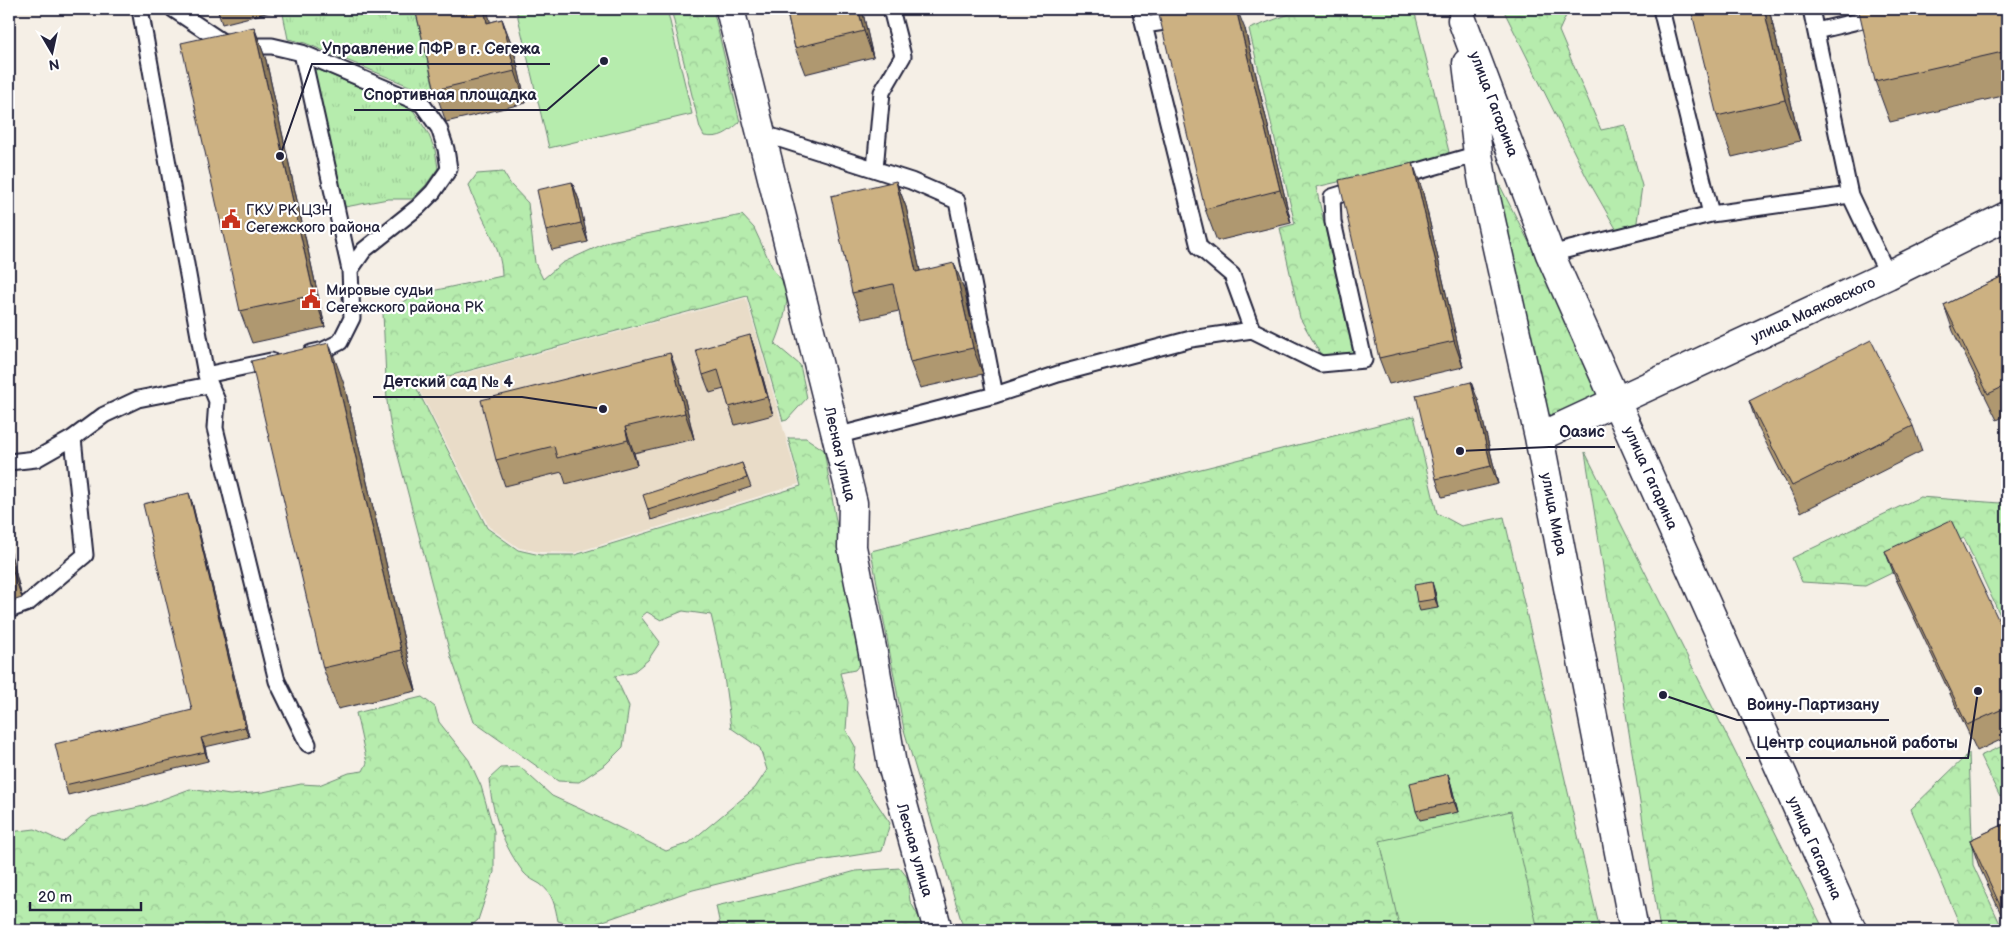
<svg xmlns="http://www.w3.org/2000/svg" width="2016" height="939" viewBox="0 0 2016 939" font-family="'Balsamiq Sans',sans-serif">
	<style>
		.built { fill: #e9dcc8 }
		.grass { fill: url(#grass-tufts); stroke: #6c8774 }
		.forest { fill: url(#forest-crowns); stroke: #6c8774 }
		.pitch { fill: #b6ecad; stroke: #6c8774 }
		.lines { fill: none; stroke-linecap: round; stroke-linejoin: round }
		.lane-casing { stroke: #22223b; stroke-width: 19 }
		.street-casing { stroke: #22223b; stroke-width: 31 }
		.lane { stroke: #fff; stroke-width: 15 }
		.street { stroke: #fff; stroke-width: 28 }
		.wall { fill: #af9870; stroke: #22223b }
		.shaded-wall { fill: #8f7c5b; stroke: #22223b }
		.building { fill: #ccb182; stroke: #22223b }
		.labels { text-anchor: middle; stroke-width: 4.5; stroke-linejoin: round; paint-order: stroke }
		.street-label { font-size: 15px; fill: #22223b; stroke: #fff }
		.poi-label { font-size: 15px; fill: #22223b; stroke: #fff; text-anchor: start }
		.leader { fill: none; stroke: #22223b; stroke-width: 2 }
		.callout-dot { fill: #22223b; stroke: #fff; stroke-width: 2 }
		.callout-label { font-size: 16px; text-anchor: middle; font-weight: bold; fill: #22223b; stroke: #fff; stroke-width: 4.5; stroke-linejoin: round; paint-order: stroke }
	</style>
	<defs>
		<pattern id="grass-tufts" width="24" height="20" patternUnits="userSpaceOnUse" patternTransform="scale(1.25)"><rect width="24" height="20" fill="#b6ecad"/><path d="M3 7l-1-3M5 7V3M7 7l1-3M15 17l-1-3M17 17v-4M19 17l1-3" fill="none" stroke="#9cca96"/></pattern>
		<pattern id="forest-crowns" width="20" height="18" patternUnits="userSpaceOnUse" patternTransform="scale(1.25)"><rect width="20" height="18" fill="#b6ecad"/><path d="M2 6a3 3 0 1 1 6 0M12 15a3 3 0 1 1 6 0" fill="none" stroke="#9cca96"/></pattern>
	</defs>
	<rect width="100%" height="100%" fill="#f5efe6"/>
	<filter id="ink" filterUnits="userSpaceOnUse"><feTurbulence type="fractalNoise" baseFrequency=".02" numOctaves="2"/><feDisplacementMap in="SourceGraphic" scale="10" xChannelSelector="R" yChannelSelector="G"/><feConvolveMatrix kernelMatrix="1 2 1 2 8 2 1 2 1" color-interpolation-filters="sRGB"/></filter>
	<g filter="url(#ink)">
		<path class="built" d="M 746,298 L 799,484 L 574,553 L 540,552 L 519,548 L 489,527 L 417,386 Z"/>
		<path class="grass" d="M 282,9 L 415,9 L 436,97 L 305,43 L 288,39 Z
			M 312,67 L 413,110 L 428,133 L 435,150 L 438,168 L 426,185 L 412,199 L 388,199 L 345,207 Z"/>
		<path class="forest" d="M 671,9 L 713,9 L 740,122 C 728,132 721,139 704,136 L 700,128 Z
			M 1303,9 L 1414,9 L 1449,152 L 1444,158 L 1316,187 L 1353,353 L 1321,355 L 1300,318 L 1280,228 L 1295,224 L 1249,29 Z
			M 1503,9 L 1569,9 L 1559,31 L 1601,130 L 1625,125 L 1642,186 L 1636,229 L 1619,234 L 1587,178 Z
			M 1492,170 L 1607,395 L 1548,416 Z
			M 503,172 L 511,185 L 528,203 L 535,263 L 543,279 L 562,263 L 610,241 L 742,215 L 754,228 L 774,271 L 788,287 C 787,308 783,325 775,344 L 800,365 L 807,398 L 787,420 L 783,421 L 747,296 L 415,385 L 487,528 L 518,550 L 540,555 L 575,555 L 801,486 L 788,438 L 806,438 L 824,450 L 847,586 L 864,659 L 855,670 L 840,673 L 848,702 L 846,730 L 856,748 L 853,768 L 890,823 L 882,851 L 795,865 L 693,890 L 583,928 L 558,921 C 555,906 553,893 540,884 C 535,881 528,878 524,873 C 503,846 492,813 489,779 L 501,768 L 520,767 L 552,796 L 604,820 L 666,851 L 689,843 L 755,788 L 767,770 L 760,748 L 731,728 L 722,662 L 711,615 L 683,611 L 661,620 L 647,612 L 641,617 L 660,642 L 648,660 L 632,673 L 615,676 L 629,706 L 623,747 L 606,764 L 579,782 L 558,781 L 474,722 L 451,657 L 391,429 L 387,401 L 383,313 L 418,294 L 502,276 C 502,244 478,216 469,185 L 477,174 Z
			M 1414,416 L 1437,513 L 1461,526 L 1504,517 L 1600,930 L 964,930 L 904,730 L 871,551 Z
			M 1585,452 L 1824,930 L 1660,930 Z
			M 2007,492 L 2007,630 L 1964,538 L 1865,586 L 1802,582 L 1792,558 L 1920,497 L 2000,503 Z
			M 422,697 L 435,707 L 439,722 L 469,760 L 481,786 L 494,831 L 494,872 L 478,920 L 466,930 L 9,930 L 10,832 L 35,829 L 63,842 L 92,817 L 144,806 L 190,789 L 230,795 L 263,792 L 301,784 L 319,785 L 349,773 L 363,771 L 367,763 L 356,713 Z
			M 2007,744 L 2007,794 L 2000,797 L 1980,756 Z
			M 1969,753 L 1973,865 L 2003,930 L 1962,930 L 1911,809 Z
			M 900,868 L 907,877 L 910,901 L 926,930 L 721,930 L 716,906 L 794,888 L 856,871 Z"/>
		<path class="pitch" d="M 516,9 L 667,9 L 692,114 L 549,148 Z
			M 1511,811 L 1538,930 L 1400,930 L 1380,841 Z"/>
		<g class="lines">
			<g class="lane-casing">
				<path id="lane" d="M 140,9 L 206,375 L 217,401 L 215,428 L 277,681 L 308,744
					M 173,9 L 221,41 L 243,46 L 272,46 L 302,53 L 422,104 L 439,128 L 446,149 L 449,169 L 433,192 L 418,207 L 364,250 L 350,270
					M 1140,9 L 1144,25
					M 1661,9 L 1711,214 L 1850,195
					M 1811,9 L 1850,195 L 1888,275
					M 1179,20 L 1144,25 L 1199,247 L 1232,275 L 1252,330
					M 1816,31 L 1909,9
					M 302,53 L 350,270 L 352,318 L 340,342 L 324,350 L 311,353
					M 761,133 L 911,181 L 957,201 L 995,395
					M 875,169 L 882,92 L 903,56 L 891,9
					M 1398,177 L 1478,154
					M 1550,254 L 1711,214
					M 206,375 L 271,361
					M 836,436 L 995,395 L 1058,374 L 1191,339 L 1252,330 L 1321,364 L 1364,360 L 1333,222 L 1332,197 L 1361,188
					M 9,462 L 36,459 L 73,438
					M 9,610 L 28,603 L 85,555 L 73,438 L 104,415 L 138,399 L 209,385"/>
			</g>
			<g class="street-casing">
				<path id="street" d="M 730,9 L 853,503 L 852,547 L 873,653 L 892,765 L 938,930
					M 1462,20 L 1550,254 L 1852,930
					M 1467,63 L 1478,154 L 1484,189 L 1539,437 L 1634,930
					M 1539,437 L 1888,275 L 2007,216"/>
			</g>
			<use href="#lane" class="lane"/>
			<use href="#street" class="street"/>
		</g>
		<path class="wall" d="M 217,9 L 278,9 L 278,10 L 222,24 Z
			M 786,9 L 862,9 L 873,57 L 805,74 L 795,48 Z
			M 1769,9 L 1800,141 L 1732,157 L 1717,116 Z
			M 2007,9 L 2007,95 L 1890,122 L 1875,81 Z
			M 502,19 L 514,51 L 526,103 L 446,122 L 435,90 L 491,22 Z
			M 254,27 L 266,60 L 325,327 L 252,343 L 240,311 Z
			M 1245,29 L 1291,223 L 1217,241 L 1205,209 Z
			M 896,181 L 906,207 L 920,271 L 964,289 L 983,374 L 920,388 L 910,362 L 899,311 L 862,319 L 852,293 Z
			M 572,182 L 579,200 L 588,242 L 552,250 L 546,231 Z
			M 1422,189 L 1463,367 L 1389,384 L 1379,358 Z
			M 2007,274 L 2007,415 L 1997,420 L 1953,331 L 1944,305 Z
			M 750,335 L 756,353 L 773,415 L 735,425 L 729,407 L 724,389 L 710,393 L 703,375 Z
			M 680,379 L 694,439 L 634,453 L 637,465 L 566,484 L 562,472 L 505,486 L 496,460 Z
			M 344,384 L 416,691 L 338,709 L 323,668 Z
			M 1478,400 L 1498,484 L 1442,497 L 1436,479 Z
			M 1749,401 L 1913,426 L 1922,451 L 1801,512 L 1758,427 Z
			M 742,463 L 751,487 L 651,520 L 648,510 Z
			M 192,502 L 249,737 L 205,747 L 208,761 L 68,795 L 65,785 L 192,710 Z
			M 9,546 L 22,598 L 9,602 Z
			M 1885,551 L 2007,638 L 2007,737 L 1977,751 L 1895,577 Z
			M 1435,592 L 1438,608 L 1420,611 L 1417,602 Z
			M 1448,774 L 1451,784 L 1458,812 L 1420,820 L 1416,811 Z
			M 2007,823 L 2007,927 L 1979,866 L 1970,840 Z"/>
		<path class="shaded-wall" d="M 484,9 L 487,9 L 499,55 L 487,23 Z
			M 858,9 L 862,9 L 873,57 L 864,31 Z
			M 1236,9 L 1237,9 L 1245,29 L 1291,223 L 1280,190 Z
			M 1764,9 L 1769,9 L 1800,141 L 1785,100 Z
			M 502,19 L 514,51 L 526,103 L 515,71 Z
			M 254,27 L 266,60 L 325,327 L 314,295 Z
			M 1413,163 L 1422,189 L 1463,367 L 1454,341 Z
			M 896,181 L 906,207 L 926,298 L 916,272 Z
			M 572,182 L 579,200 L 588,242 L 581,223 Z
			M 954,263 L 964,289 L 983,374 L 973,348 Z
			M 750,335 L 756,353 L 773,415 L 767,397 Z
			M 329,343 L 344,384 L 416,691 L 401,650 Z
			M 670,353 L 680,379 L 694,439 L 685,413 Z
			M 1471,382 L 1478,400 L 1498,484 L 1491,466 Z
			M 625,427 L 634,453 L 637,465 L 628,440 Z
			M 189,493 L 192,502 L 249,737 L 245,727 Z
			M 9,546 L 22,598 L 13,572 L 9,556 Z
			M 1432,582 L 1435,592 L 1438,608 L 1435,599 Z
			M 201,738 L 205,747 L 208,761 L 205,752 Z
			M 1448,774 L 1451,784 L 1458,812 L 1454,802 Z"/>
		<path class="building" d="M 415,9 L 484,9 L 487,23 L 502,19 L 515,71 L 435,90 Z
			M 786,9 L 858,9 L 864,31 L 795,48 Z
			M 1185,9 L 1236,9 L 1280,190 L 1205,209 L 1159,15 Z
			M 1691,9 L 1764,9 L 1785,100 L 1717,116 Z
			M 1868,9 L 2007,9 L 2007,51 L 1875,81 L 1859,11 Z
			M 254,27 L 314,295 L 240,311 L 181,43 Z
			M 1413,163 L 1454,341 L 1379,358 L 1339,180 Z
			M 896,181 L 916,272 L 954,263 L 973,348 L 910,362 L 893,284 L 852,293 L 831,196 Z
			M 572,182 L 581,223 L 546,231 L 537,190 Z
			M 2007,274 L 2007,385 L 1988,394 L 1944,305 Z
			M 750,335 L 767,397 L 729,407 L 718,370 L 703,375 L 696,350 Z
			M 1871,340 L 1913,426 L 1792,486 L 1749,401 Z
			M 329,343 L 401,650 L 323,668 L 251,361 Z
			M 670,353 L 685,413 L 625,427 L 628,440 L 557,458 L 554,446 L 496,460 L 481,400 Z
			M 1471,382 L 1491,466 L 1436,479 L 1416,395 Z
			M 742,463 L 747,478 L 648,510 L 643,495 Z
			M 189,493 L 245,727 L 201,738 L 205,752 L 65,785 L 55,744 L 192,710 L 143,504 Z
			M 1951,520 L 2007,638 L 2007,707 L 1967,725 L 1885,551 Z
			M 9,556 L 13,572 L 9,573 Z
			M 1432,582 L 1435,599 L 1417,602 L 1414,585 Z
			M 1448,774 L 1454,802 L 1416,811 L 1410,783 Z
			M 2007,823 L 2007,915 L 2005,916 L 1970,840 Z"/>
	</g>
	<defs>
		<g id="civic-bare" transform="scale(1.5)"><path d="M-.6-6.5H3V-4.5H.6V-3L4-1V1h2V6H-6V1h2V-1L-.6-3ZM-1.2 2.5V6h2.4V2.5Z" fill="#c8321e" stroke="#fff" stroke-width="2.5" paint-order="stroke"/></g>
	</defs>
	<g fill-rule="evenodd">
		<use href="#civic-bare" x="231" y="219"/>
		<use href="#civic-bare" x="311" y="299"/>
	</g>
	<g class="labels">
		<g class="street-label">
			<text transform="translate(1494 104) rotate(69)" y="5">улица Гагарина</text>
			<text transform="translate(1813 310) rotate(-25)" y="5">улица Маяковского</text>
			<text transform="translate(840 454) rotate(77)" y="5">Лесная улица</text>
			<text transform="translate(1651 478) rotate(66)" y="5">улица Гагарина</text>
			<text transform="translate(1554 514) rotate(79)" y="5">улица Мира</text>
			<text transform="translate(1815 848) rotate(66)" y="5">улица Гагарина</text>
			<text transform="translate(915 850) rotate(74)" y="5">Лесная улица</text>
		</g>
		<g class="poi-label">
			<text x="246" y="215">ГКУ РК ЦЗН<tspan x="246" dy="17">Сегежского района</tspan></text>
			<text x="326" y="295">Мировые судьи<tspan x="326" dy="17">Сегежского района РК</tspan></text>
		</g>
	</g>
	<path class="leader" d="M280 156L312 64H550M604 61L547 110H354M603 409L522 397H373M1460 451L1549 447H1615M1663 695L1737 720H1889M1978 691L1968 758H1746"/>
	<g class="callout-dot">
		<circle cx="280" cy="156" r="5"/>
		<circle cx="604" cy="61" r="5"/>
		<circle cx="603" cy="409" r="5"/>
		<circle cx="1460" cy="451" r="5"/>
		<circle cx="1663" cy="695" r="5"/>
		<circle cx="1978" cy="691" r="5"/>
	</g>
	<g class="callout-label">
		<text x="431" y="54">Управление ПФР в г. Сегежа</text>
		<text x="450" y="100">Спортивная площадка</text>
		<text x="448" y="387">Детский сад № 4</text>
		<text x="1582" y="437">Оазис</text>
		<text x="1813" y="710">Воину-Партизану</text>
		<text x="1857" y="748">Центр социальной работы</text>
	</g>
	<rect width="2016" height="939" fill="none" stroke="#fff" stroke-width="30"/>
	<rect x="15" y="15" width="1986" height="909" fill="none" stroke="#22223b" stroke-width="2" filter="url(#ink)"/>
	<g transform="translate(52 52) rotate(171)" stroke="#ffffff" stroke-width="4" paint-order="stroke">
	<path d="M0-4L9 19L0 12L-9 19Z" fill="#22223b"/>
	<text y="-8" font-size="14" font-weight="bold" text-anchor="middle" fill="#22223b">N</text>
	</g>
	<path d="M30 902v8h111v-8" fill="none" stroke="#22223b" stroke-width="2.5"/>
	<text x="38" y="902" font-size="15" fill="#22223b" stroke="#ffffff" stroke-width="4" paint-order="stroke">20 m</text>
</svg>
